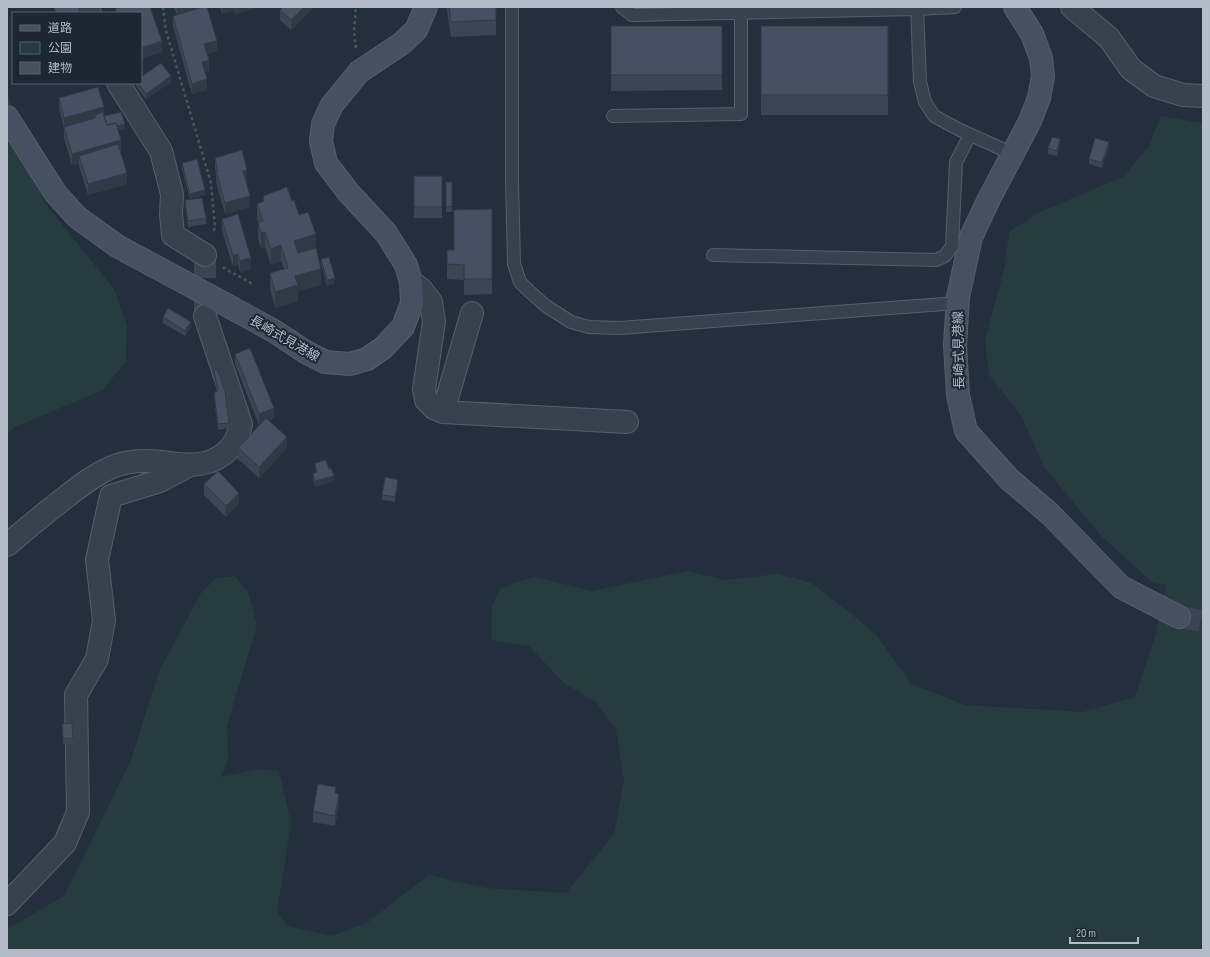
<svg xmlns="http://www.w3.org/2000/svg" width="1210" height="957" viewBox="0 0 1210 957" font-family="'Sofia Sans Condensed','Noto Sans JP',sans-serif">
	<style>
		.green { fill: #263c3f }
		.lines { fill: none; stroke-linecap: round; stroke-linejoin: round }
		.minor-tunnel { stroke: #3a4453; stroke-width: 22; stroke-dasharray: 22 11; stroke-linecap: butt }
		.secondary-tunnel { stroke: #3a4453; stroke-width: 22; stroke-dasharray: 22 11; stroke-linecap: butt }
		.service-casing { stroke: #565f6c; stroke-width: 14 }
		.minor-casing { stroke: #565f6c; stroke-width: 24 }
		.secondary-casing { stroke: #565f6c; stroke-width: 24 }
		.path { stroke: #44595c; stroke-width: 2.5; stroke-dasharray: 3 3; stroke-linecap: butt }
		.service { stroke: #38414e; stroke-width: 12 }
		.minor { stroke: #38414e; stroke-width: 22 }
		.secondary { stroke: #465061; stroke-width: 22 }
		.wall { fill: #3b4654 }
		.shaded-wall { fill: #303945 }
		.building { fill: #455162; stroke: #303945 }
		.labels { text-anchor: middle; stroke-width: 4; stroke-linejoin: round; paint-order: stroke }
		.street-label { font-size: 13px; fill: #b4bcc9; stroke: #1d2633 }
	</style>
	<rect width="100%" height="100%" fill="#242f3e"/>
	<path class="green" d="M 7,93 L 44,202 L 114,289 L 127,325 L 126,361 L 103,390 L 15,427 L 7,434 Z
		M 1161,116 L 1203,123 L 1203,950 L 7,950 L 7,929 L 64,896 L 131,760 L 159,671 L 201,593 L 216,578 L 235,576 L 248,592 L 257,625 L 227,726 L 228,760 L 221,777 L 260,769 L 279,771 L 291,823 L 277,911 L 288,926 L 332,936 L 368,922 L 429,875 L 486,888 L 566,893 L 614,834 L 624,780 L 616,729 L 596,702 L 564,683 L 529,646 L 491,640 L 492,606 L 500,589 L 517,582 L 535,577 L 592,591 L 689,571 L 724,580 L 777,574 L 795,578 L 813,584 L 875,633 L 911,684 L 965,705 L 1083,712 L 1135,697 L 1155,637 L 1166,585 L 1153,583 L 1101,536 L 1044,467 L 1022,417 L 989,375 L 985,339 L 1005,266 L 1009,232 L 1038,213 L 1124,176 L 1148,147 Z"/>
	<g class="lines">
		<path class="minor-tunnel" d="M 205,311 L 205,255"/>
		<path class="secondary-tunnel" d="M 1179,617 L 1203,621"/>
		<g class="service-casing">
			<path id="service" d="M 512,7 L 512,181 L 514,264 L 520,282 L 530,292 L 546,306 L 571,322 L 589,327 L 620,328 L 958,303
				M 622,7 L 632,15 L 917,9 L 955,7
				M 917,7 L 920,82 L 925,102 L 934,116 L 960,130 L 1013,154
				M 613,116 L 741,114 L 741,13
				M 713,255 L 936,260 L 945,256 L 952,246 L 956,162 L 970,135"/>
		</g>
		<g class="minor-casing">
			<path id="minor" d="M 87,7 L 90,13
				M 1072,7 L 1109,38 L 1131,69 L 1154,86 L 1183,95 L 1203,96
				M 118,83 L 161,151 L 172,194 L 171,214 L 173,235 L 205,255
				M 411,282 L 421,289 L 431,302 L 434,322 L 424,389 L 426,400 L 434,408 L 443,412 L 627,422
				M 443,412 L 472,313
				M 7,545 C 26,529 46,512 66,497 C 80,486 94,475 110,468 C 120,463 134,461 146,461 C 174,461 200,473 225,453 C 235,445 238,436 241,424 L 205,316
				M 7,904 L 65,843 L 78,812 L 76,695 L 97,659 L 104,620 L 97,560 L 111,496 L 160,481 L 190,465"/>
		</g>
		<g class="secondary-casing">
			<path id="secondary" d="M 1015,7 L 1032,34 L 1041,58 L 1043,76 L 1039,98 L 1030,121 L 989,199 L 971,237 L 958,297 L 955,345 L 958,395 L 966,431 L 1009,479 L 1050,514 L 1121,587 L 1179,617
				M 7,117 L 56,194 L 77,217 L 117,246 L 221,302 L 274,331 L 304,351 L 325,362 L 350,364 L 367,359 L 383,348 L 403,327 L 412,303 L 411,282 L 406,265 L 386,233 L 348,192 L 326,163 L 321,141 L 323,124 L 332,105 L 359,72 L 401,44 L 416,30 L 426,7"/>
		</g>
		<path class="path" d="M 163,7 L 166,31 L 211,183 L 215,227 L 213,233
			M 356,48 L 354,31 L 356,7
			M 223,267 C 232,274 243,277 252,284"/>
		<use href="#service" class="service"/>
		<use href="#minor" class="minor"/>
		<use href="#secondary" class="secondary"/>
	</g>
	<path class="wall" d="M 174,7 L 207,7 L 217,51 L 207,54 L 209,71 L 205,72 L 207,90 L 192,94 L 173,26 L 173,16 L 177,15 Z
		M 220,7 L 253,7 L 253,9 L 236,14 L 235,11 L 222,14 Z
		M 314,7 L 291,30 L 280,20 L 280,10 Z
		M 447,7 L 496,7 L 496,35 L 451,37 L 447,11 Z
		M 611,26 L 722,26 L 722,90 L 611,91 Z
		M 761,26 L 888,26 L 888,115 L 761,115 Z
		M 171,82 L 146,99 L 136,86 L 136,83 Z
		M 59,98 L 104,116 L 104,117 L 125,129 L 118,131 L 121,151 L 120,151 L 127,184 L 88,195 L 79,166 L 79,163 L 72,165 L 64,138 L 64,128 L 59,109 Z
		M 1060,144 L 1057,156 L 1048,154 L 1048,148 Z
		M 1109,147 L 1102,168 L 1089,164 L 1089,159 Z
		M 215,158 L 247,180 L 246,181 L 250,207 L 225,214 L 216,182 L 216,173 L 215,169 Z
		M 182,163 L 205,195 L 190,199 L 182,169 Z
		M 414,176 L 442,176 L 442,218 L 414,218 Z
		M 446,182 L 452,182 L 452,212 L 446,212 Z
		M 263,196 L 292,201 L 316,248 L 321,285 L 298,291 L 298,301 L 275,308 L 270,288 L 270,273 L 284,269 L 281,261 L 271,265 L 265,247 L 261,249 L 258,238 L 258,223 L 257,219 L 257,204 L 263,202 Z
		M 185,200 L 206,218 L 206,224 L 188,227 L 185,206 Z
		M 492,209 L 492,294 L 464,295 L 464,280 L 447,279 L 447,250 L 454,250 Z
		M 222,219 L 251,269 L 240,272 L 238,265 L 233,267 L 222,230 Z
		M 321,259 L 335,283 L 327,286 L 321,264 Z
		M 163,317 L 191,327 L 185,336 L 163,323 Z
		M 235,354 L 274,418 L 269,421 L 287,448 L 259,478 L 238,459 L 238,448 L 260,424 L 259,425 L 235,364 Z
		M 214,370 L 229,423 L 229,428 L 218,430 L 214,398 L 214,393 L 217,391 L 214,375 Z
		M 315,463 L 329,469 L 334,481 L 315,487 L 313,479 L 313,473 L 316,472 L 315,468 Z
		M 204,484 L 239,503 L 226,517 L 204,495 Z
		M 398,485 L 395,502 L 382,500 L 382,495 Z
		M 62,724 L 73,738 L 73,744 L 63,744 Z
		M 336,793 L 339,805 L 335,826 L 313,822 L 313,811 Z"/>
	<path class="shaded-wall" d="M 177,7 L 205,7 L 177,15 Z
		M 222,7 L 235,7 L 235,11 L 222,14 Z
		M 236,7 L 253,7 L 253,9 L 236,14 Z
		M 304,7 L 314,7 L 291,30 L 291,20 Z
		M 162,41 L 162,52 L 141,59 L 141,48 Z
		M 217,41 L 217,51 L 204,55 L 204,44 Z
		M 209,60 L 209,71 L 202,73 L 202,62 Z
		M 171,76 L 171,82 L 146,99 L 146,94 Z
		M 207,79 L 207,90 L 192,94 L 192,84 Z
		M 104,107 L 104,117 L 95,115 L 95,120 L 64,127 L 64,129 L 64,118 Z
		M 125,124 L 125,129 L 108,134 L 108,129 Z
		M 1060,139 L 1060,144 L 1057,156 L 1057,151 Z
		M 121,140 L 121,151 L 81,162 L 79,156 L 79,163 L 72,165 L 72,154 Z
		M 1109,142 L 1109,147 L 1102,168 L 1102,163 Z
		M 247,170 L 247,180 L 243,181 L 243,171 Z
		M 127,173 L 127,184 L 88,195 L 88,184 Z
		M 205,190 L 205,195 L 190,199 L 190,194 Z
		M 250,196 L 250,207 L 225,214 L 225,203 Z
		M 265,232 L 265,247 L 261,249 L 261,233 Z
		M 316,234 L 316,250 L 294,257 L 294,241 Z
		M 281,245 L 281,261 L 271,265 L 271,249 Z
		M 238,254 L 238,265 L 233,267 L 233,256 Z
		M 251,258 L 251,269 L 240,272 L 240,261 Z
		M 321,269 L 321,285 L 298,291 L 298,301 L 275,308 L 275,292 L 295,276 Z
		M 335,278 L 335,283 L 327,286 L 327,280 Z
		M 191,322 L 191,327 L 185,336 L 185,331 Z
		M 274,408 L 274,418 L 259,425 L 259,414 Z
		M 287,437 L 287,448 L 259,478 L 259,467 Z
		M 334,476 L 334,481 L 315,487 L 315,481 Z
		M 398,480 L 398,485 L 395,502 L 395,497 Z
		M 239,493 L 239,503 L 226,517 L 226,506 Z
		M 339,794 L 339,805 L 335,826 L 335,816 Z"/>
	<path class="building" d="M 54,7 L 79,7 L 80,13 L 56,13 Z
		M 120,7 L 139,7 L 140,8 L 143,7 L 150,7 L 162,41 L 141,48 L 141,13 L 117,13 L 115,9 Z
		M 203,7 L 207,7 L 217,41 L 204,44 L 209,60 L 202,62 L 207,79 L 192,84 L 173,16 Z
		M 283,7 L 304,7 L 291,20 L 280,10 Z
		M 449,7 L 496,7 L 496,20 L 451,22 Z
		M 611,26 L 722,26 L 722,75 L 611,75 Z
		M 761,26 L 888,26 L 888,95 L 761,95 Z
		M 161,63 L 171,76 L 146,94 L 138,83 L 141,83 L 141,77 Z
		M 98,87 L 104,107 L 64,118 L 59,98 Z
		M 103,112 L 107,125 L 116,123 L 121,140 L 72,154 L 64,127 L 95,118 L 95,115 Z
		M 121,112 L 125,124 L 117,126 L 116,123 L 107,125 L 104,116 Z
		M 1052,137 L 1060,139 L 1057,151 L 1048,148 Z
		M 1095,138 L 1109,142 L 1102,163 L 1089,159 Z
		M 118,144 L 127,173 L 88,184 L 79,156 Z
		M 242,150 L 247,170 L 243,171 L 250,196 L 225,203 L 216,171 L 218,171 L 215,158 Z
		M 197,159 L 205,190 L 190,194 L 182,163 Z
		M 414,176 L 442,176 L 442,207 L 414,207 Z
		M 446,182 L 452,182 L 452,206 L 446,207 Z
		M 287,187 L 292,201 L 294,200 L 299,215 L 308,212 L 316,234 L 294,241 L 298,253 L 316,248 L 321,269 L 295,276 L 298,285 L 275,292 L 270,273 L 288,268 L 281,245 L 271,249 L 265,232 L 261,233 L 258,223 L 263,221 L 257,204 L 264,201 L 263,196 Z
		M 202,198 L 206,218 L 188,221 L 185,200 Z
		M 492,209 L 492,279 L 464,279 L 464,265 L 447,264 L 447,250 L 454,250 L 454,210 Z
		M 238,214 L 251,258 L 240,261 L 238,254 L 233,256 L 222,219 Z
		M 329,257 L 335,278 L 327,280 L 321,259 Z
		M 168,308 L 191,322 L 185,331 L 163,317 Z
		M 250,348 L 274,408 L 259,414 L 235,354 Z
		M 217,369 L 225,391 L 229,423 L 218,424 L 214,393 L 218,391 L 214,370 Z
		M 266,418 L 287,437 L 259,467 L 238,448 Z
		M 326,460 L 329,469 L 331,468 L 334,476 L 315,481 L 313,473 L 317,472 L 315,463 Z
		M 218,471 L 239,493 L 226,506 L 204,484 Z
		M 385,477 L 398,480 L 395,497 L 382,495 Z
		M 72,723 L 73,738 L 63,739 L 62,724 Z
		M 318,784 L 336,787 L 335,793 L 339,794 L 335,816 L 313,811 Z"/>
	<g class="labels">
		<g class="street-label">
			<text transform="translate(285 338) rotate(30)" y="5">長崎式見港線</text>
			<text transform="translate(958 350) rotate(-91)" y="5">長崎式見港線</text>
		</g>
	</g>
	<rect width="1210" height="957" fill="none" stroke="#b4bcc9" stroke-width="16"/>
	<rect x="12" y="12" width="130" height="72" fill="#1d2633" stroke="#59626f"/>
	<rect x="20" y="25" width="20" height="6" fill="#465061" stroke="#59626f"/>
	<text x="48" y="32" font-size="12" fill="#b4bcc9">道路</text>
	<rect x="20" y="42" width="20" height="12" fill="#263c3f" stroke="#59626f"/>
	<text x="48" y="52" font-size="12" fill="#b4bcc9">公園</text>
	<rect x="20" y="62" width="20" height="12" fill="#455162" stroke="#59626f"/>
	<text x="48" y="72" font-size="12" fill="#b4bcc9">建物</text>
	<path d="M1070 937v6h68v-6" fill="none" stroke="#b4bcc9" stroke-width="2"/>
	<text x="1076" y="937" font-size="12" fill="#b4bcc9" stroke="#1d2633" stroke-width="3" paint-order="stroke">20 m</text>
</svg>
